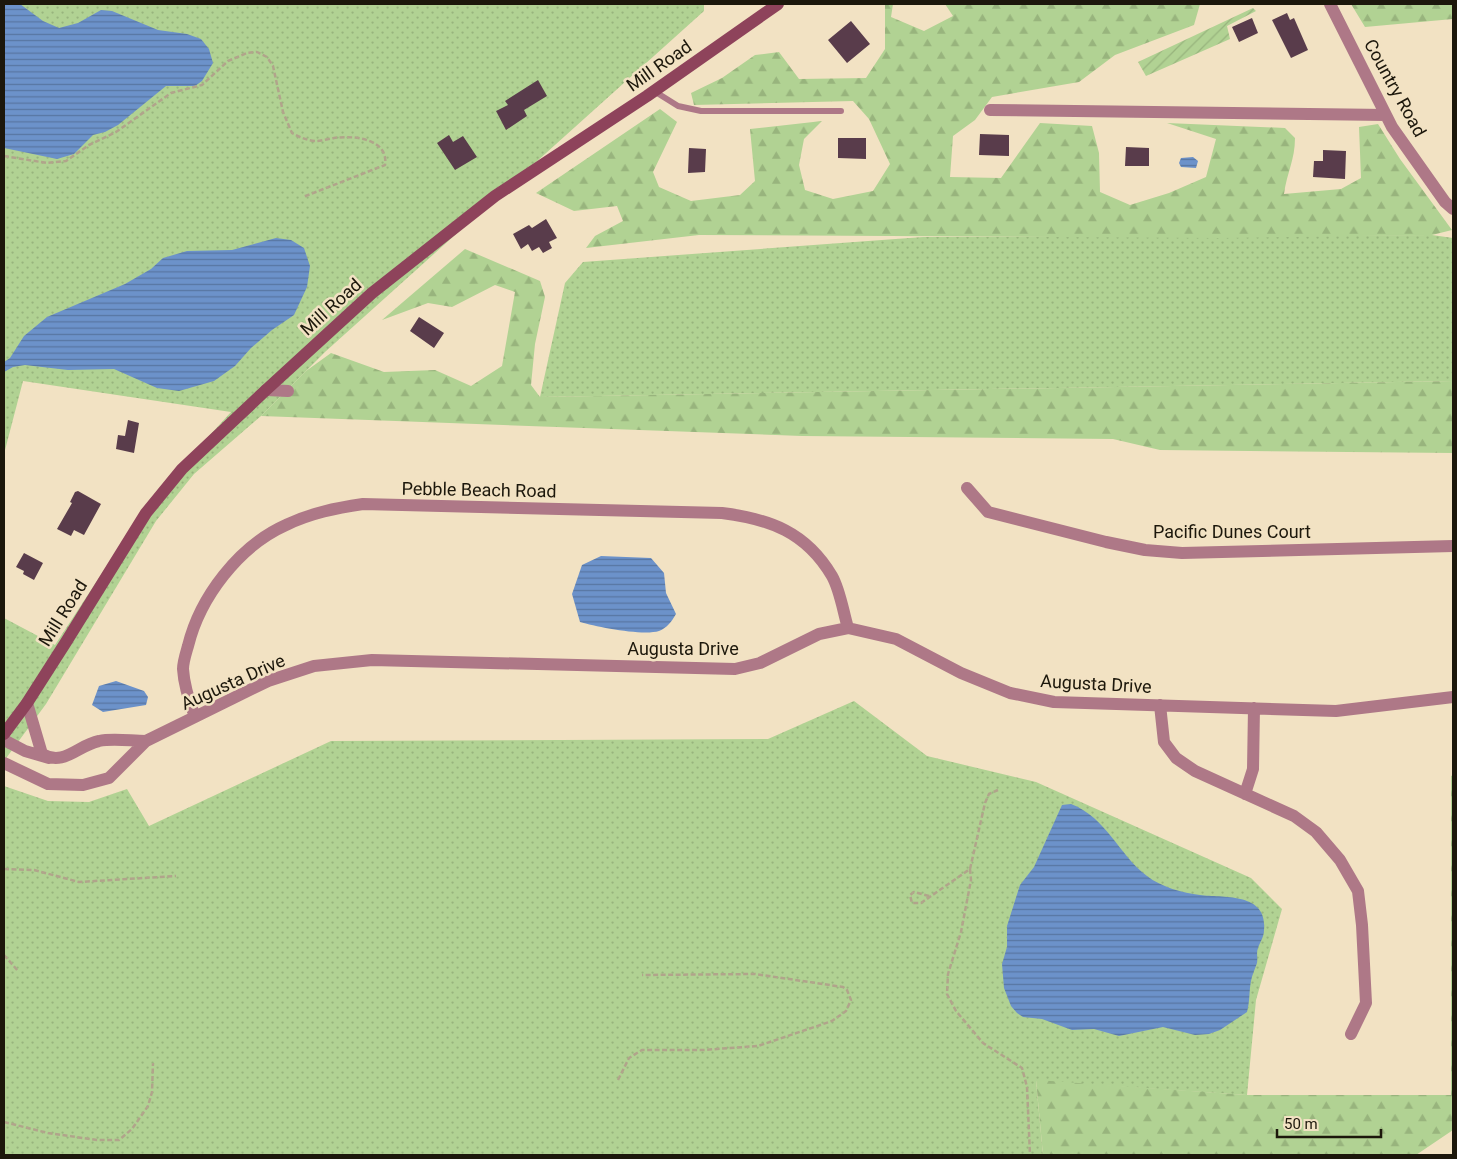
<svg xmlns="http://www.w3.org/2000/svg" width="1457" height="1159" viewBox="0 0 1457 1159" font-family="Roboto,sans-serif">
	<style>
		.grass { fill: url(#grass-dots) }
		.forest { fill: url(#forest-firs) }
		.garden { fill: url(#garden-furrows) }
		.water { fill: url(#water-rules) }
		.building { fill: #593c4b }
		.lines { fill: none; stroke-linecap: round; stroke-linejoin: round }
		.path { stroke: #b1a48b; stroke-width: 2.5; stroke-dasharray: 5 2.5; stroke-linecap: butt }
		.service { stroke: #ae7887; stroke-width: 6 }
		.minor { stroke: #ae7887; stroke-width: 12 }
		.secondary { stroke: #8e435b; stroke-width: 12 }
		.labels { text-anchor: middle; stroke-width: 5; stroke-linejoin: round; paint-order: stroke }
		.street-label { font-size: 18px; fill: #1c170b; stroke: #f2e2c3 }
	</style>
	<defs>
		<pattern id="grass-dots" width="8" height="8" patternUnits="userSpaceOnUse" patternTransform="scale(1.25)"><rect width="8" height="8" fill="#b1d293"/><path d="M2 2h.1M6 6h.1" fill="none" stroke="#98b47d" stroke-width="1.8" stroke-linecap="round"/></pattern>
		<pattern id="forest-firs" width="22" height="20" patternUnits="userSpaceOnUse" patternTransform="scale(1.25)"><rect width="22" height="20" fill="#b1d293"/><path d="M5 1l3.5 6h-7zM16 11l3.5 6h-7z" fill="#98b47d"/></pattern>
		<pattern id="garden-furrows" width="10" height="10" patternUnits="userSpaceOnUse" patternTransform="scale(1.25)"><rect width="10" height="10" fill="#b1d293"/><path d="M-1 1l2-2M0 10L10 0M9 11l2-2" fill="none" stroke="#98b47d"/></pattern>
		<pattern id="water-rules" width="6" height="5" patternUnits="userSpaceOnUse" patternTransform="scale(1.25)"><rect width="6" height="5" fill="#6c92ca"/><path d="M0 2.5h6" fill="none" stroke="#5876a2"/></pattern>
	</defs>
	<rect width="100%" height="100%" fill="#f2e2c3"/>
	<path class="grass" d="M 4,4 L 704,4 L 704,11 L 325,352 L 261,416 L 194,474 L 156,521 L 46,704 L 4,761 L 4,618 L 55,645 L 148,503 L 231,412 L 23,381 L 4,454 Z
		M 1432,235 L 1453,238 L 1453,381 L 540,397 L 565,283 L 583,262 L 923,237 Z
		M 854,701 L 927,756 L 1036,782 L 1251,878 L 1282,909 L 1256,1000 L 1247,1095 L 1036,1081 L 1043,1155 L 4,1155 L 4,786 L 48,801 L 89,802 L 127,789 L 149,826 L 331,741 L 768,739 Z"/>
	<path class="forest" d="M 885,4 L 893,4 L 891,17 L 924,31 L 953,16 L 945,4 L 1200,4 L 1194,25 L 1115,55 L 1079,82 L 992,97 L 975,120 L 953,136 L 950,177 L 1001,178 L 1040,123 L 1092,126 L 1099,153 L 1100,192 L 1130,205 L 1169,193 L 1206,177 L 1216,139 L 1167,123 L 1285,128 L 1295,138 C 1295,160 1287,172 1284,194 L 1341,189 L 1361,178 L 1359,127 L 1378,124 L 1400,159 L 1452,230 L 1432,235 L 1220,238 L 699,235 L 586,248 L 595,236 L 623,221 L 617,206 L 574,211 L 536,193 L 660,109 L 677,122 L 653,172 L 659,187 L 691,201 L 740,195 L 755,181 L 750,129 L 822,121 L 804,139 L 799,165 L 805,190 L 833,199 L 873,191 L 890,164 L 869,119 L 853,101 L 694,105 L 691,93 L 722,78 L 755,55 L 779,52 L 799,79 L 866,78 L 885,49 Z
		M 1351,4 L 1453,4 L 1453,19 L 1365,27 Z
		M 465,249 L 540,281 L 545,297 L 535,344 L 531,385 L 540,397 L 1453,381 L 1453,453 L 1160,450 L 1113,439 L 802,436 L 261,416 L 306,371 L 331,353 L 384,372 L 435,370 L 471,386 L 502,366 L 515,292 L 495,285 L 452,307 L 428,303 L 382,320 Z
		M 1453,775 L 1453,1130 L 1416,1155 L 1043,1155 L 1036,1080 L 1247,1095 L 1451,1095 L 1451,776 Z"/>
	<path class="garden" d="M 1253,8 L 1256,11 L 1227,26 L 1230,39 L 1146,76 L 1138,62 Z"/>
	<path class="water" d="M 4,4 L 20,4 L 43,21 L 59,28 L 78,23 L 101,10 L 112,11 L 158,30 L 187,34 L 201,39 L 209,49 L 213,63 L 202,81 L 195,86 L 166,86 L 118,125 L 105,132 L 93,135 L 74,154 L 57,159 L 4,148 Z
		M 1193,157 L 1198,161 L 1196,168 L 1181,167 L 1179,163 L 1181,158 Z
		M 276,238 L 291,240 L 304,248 L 310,266 L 307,287 L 294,315 L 272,330 L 251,348 L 235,366 L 214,381 L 179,391 L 157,388 L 114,369 L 68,370 L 25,365 L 13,367 L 4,372 L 4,362 L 10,358 L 24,336 L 47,317 L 125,284 L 151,269 L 163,258 L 187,251 L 232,250 Z
		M 601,556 L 651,558 L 664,573 L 666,593 L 676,614 C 672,621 667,628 659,631 C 643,636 597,627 580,622 L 572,594 L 582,565 Z
		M 116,681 L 144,691 L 148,697 L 146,705 L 103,712 L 92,705 L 99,686 Z
		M 1071,804 C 1107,818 1118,854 1147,876 C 1161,887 1183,893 1200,895 C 1223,898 1268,892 1264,930 C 1264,937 1260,942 1258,948 C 1256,953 1258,958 1257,963 C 1255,969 1252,975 1251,981 C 1249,991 1250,1001 1247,1012 L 1220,1030 L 1209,1034 L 1195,1035 L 1163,1027 L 1119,1036 L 1094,1029 L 1072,1030 L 1042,1019 L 1023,1017 L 1017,1013 L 1011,1006 L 1004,988 L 1002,964 L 1007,947 L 1007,926 L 1020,885 L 1034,867 L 1062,805 Z"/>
	<path class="building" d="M 1287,13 L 1290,20 L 1294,18 L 1308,50 L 1291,58 L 1272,20 Z
		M 1252,18 L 1258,33 L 1239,42 L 1232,27 Z
		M 851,21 L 870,44 L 847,63 L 828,40 Z
		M 538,80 L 547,96 L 524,110 L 527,116 L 506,130 L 496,111 L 508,105 L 505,101 Z
		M 980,134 L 1009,135 L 1009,156 L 979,155 Z
		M 449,135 L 453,142 L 463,136 L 477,157 L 455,170 L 437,143 Z
		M 838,138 L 866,138 L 866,159 L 838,158 Z
		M 1126,147 L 1149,148 L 1149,166 L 1125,166 Z
		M 689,148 L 706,149 L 705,172 L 688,173 Z
		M 1323,150 L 1346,151 L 1345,179 L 1313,177 L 1314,161 L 1323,161 Z
		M 546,219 L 557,238 L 549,242 L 552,248 L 543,253 L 539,247 L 532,251 L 528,244 L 521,249 L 513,234 L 529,225 L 532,228 Z
		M 419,317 L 444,333 L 434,348 L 410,331 Z
		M 128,420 L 139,423 L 134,453 L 116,449 L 118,435 L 125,436 Z
		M 78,491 L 101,504 L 84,535 L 74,530 L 71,536 L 57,529 L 72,503 L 70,502 L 75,492 Z
		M 24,553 L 43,563 L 34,580 L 23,574 L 24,571 L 16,567 Z"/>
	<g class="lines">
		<path class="path" d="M 4,156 L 47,163 L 66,161 L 89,145 L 116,132 L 171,93 L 202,85 L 228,61 L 247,53 L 257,52 L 267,57 L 273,66 L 283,112 L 292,133 C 299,137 306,140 315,141 C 321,141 328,139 334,138 C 354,135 389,139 385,165 L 303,197
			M 4,869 L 34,870 L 79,882 L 176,876
			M 970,869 L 971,880 L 961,932 L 948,974 L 947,994 L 956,1011 L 983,1043 L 1022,1068 L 1027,1087 L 1030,1155
			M 929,896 L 914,892 L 910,895 L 912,903 L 921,903 L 970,869 L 985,803 L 989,794 L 998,790
			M 4,955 L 18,971
			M 618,1080 L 629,1058 L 642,1050 L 703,1050 L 758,1046 L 832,1021 L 846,1011 L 851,1000 L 847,990 L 843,987 L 755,974 L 642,975
			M 4,1122 L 48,1133 L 97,1140 L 119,1140 L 132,1129 L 148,1106 L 152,1092 L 153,1063"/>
		<path class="service" d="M 654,91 L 678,106 L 701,111 L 841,111"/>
		<path class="minor" d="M 1330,4 L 1392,127 L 1445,202 L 1453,209
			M 990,110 L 1386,115
			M 266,390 L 288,391
			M 967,488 L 988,512 L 1106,542 L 1145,550 L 1182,553 L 1453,546
			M 27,703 L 42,754 C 64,767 78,745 99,741 C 113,738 131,741 146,741
			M 1160,705 L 1164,742 L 1176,758 L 1195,771 L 1294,816 L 1316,832 L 1340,860 L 1358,891 L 1362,925 L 1366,1003 L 1351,1034
			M 195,717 C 189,701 184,686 183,669 C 183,662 186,653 188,646 C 200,597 239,546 286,525 C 311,513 336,508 363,504 L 722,513 C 770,519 806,532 832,576 C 840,590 843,611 848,628
			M 4,740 L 25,751 L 49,758
			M 4,763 L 48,784 L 83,785 L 109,778 L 146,741 L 268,681 L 314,666 L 372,660 L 735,669 L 760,663 L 819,634 L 848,628 L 896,639 L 961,673 L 1010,693 L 1054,702 L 1336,711 L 1453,697
			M 1245,794 L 1253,769 L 1254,708"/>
		<path class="secondary" d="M 4,734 L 27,703 L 66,642 L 146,513 L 182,469 L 266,390 L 372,293 L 495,196 L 647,96 L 778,4"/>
	</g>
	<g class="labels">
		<g class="street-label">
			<text transform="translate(659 66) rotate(-35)" y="6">Mill Road</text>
			<text transform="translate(1395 88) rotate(61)" y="6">Country Road</text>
			<text transform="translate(331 307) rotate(-42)" y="6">Mill Road</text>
			<text transform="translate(479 490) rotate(1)" y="6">Pebble Beach Road</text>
			<text x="1232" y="538">Pacific Dunes Court</text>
			<text transform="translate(63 613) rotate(-58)" y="6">Mill Road</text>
			<text x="683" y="655">Augusta Drive</text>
			<text transform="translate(233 682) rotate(-24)" y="6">Augusta Drive</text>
			<text transform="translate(1096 684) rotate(3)" y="6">Augusta Drive</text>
		</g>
	</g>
	<rect width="1457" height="1159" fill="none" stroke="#1c170b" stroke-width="10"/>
	<path d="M1277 1129v8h104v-8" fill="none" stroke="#1c170b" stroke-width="2.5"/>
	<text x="1284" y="1129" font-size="15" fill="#1c170b" stroke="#f2e2c3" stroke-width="4" paint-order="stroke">50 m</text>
</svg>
